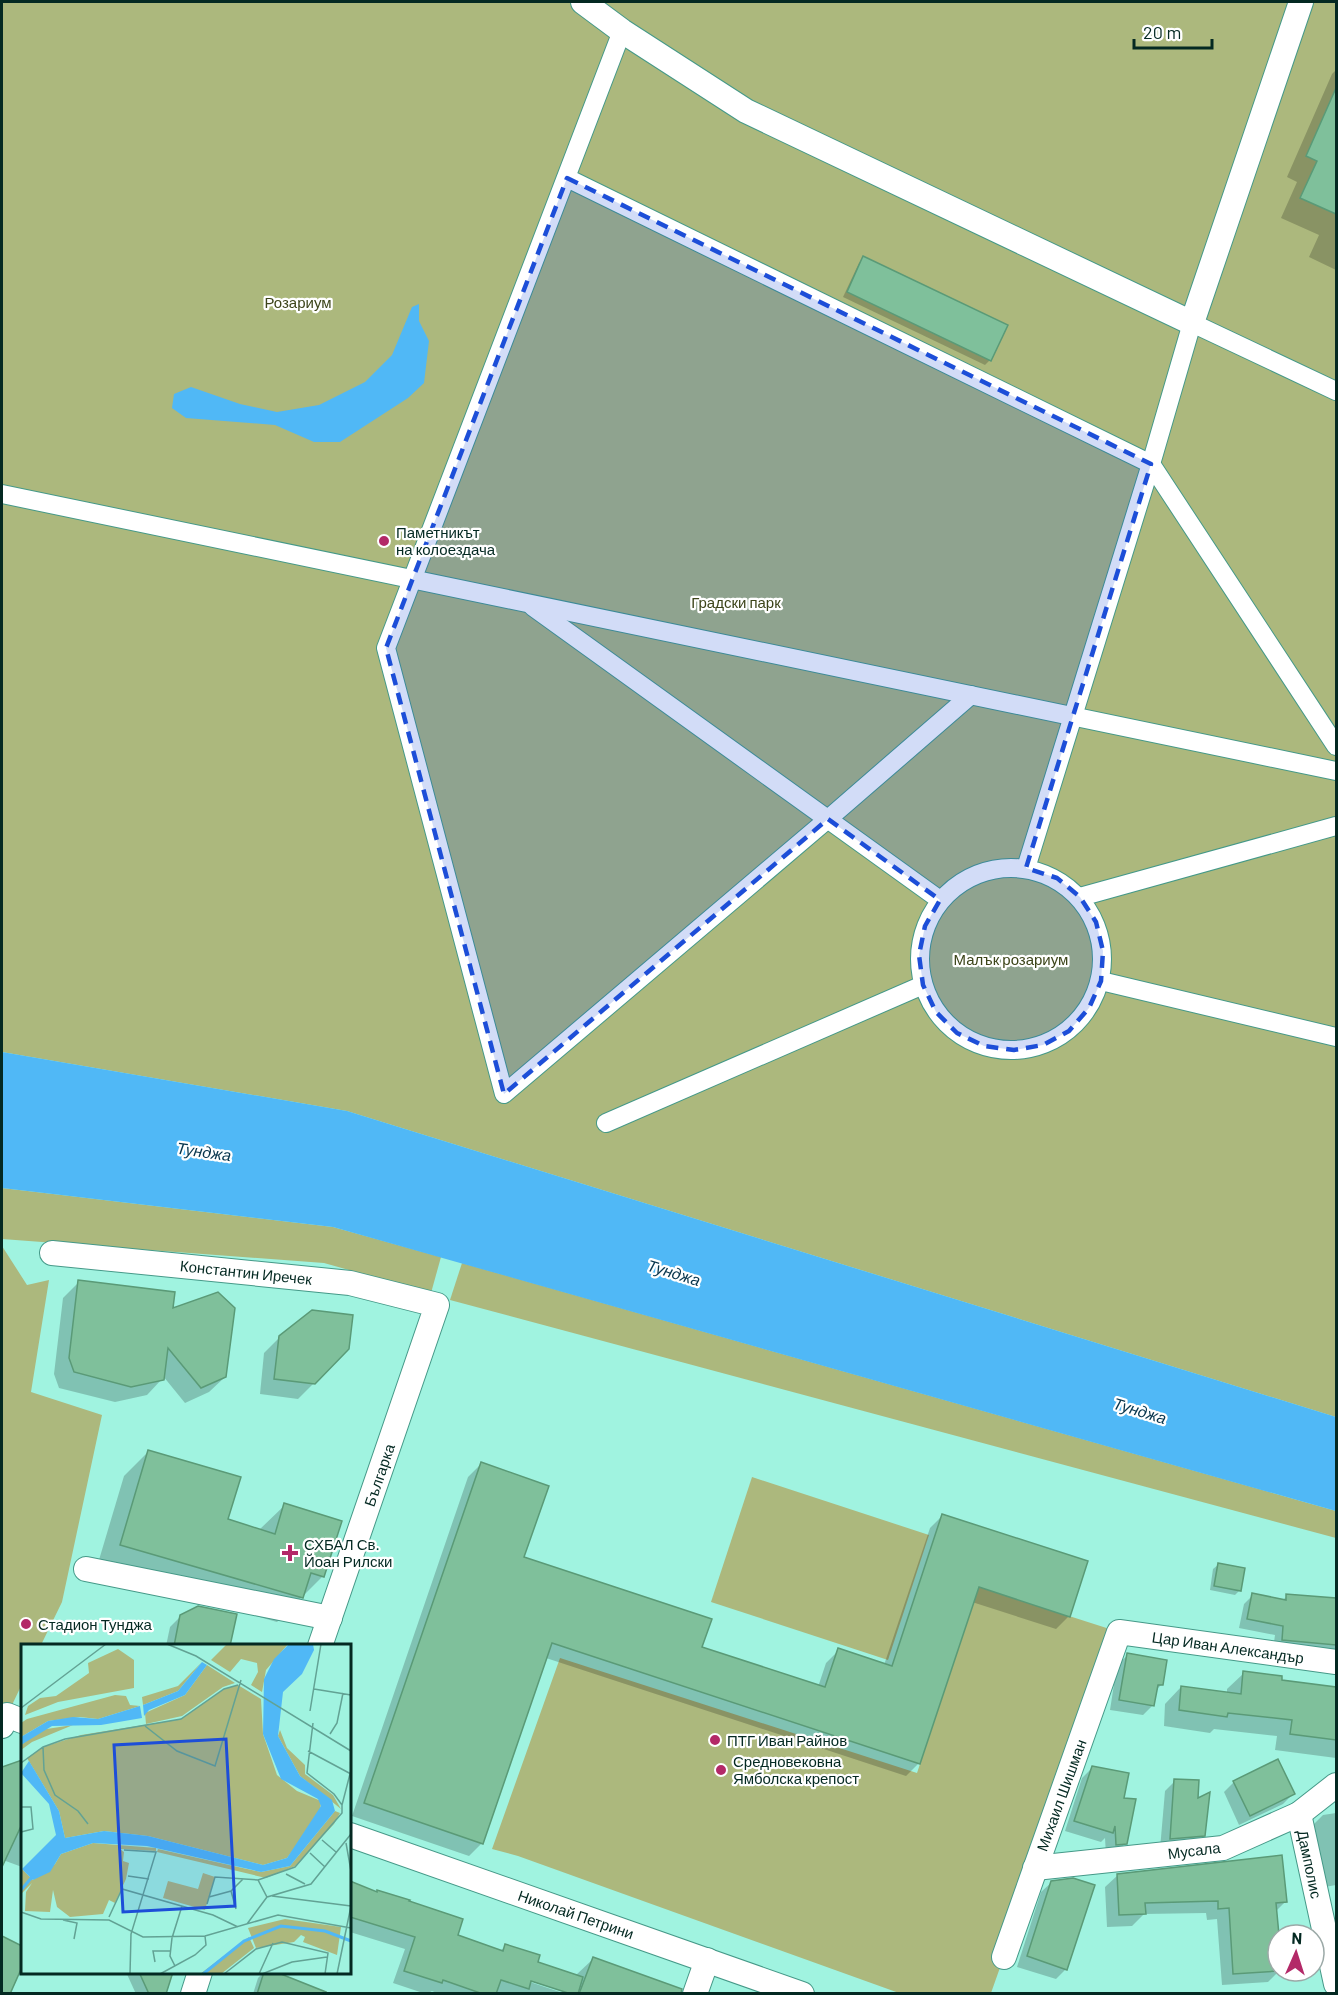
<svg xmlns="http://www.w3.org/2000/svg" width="1338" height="1995" viewBox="0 0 1338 1995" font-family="Barlow,sans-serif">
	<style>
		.green { fill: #acb87d }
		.water { fill: #50b8f6 }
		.shadow { fill: #0003 }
		.building { fill: #7fc09b; stroke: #5a9a77; stroke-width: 1.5 }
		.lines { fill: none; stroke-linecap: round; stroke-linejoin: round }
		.pedestrian-casing { stroke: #459988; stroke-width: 20 }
		.minor-casing { stroke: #459988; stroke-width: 26 }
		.pedestrian { stroke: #fff; stroke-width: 18 }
		.minor { stroke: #fff; stroke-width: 24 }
		.marked { fill: #1d4ed8; fill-opacity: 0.2; stroke: #1d4ed8; stroke-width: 4.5; stroke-dasharray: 12 8; stroke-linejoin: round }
		.poi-dot { fill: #b32968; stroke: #fff; stroke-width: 2 }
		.labels { text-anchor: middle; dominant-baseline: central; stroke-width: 4.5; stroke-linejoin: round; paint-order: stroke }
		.park-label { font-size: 15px; fill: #3c4419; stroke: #fff }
		.poi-label { font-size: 15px; fill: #042922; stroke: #fff; text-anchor: start }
		.street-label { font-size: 15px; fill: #042922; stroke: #fff }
		.water-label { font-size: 16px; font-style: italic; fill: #07354d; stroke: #fff }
		.inset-river { fill: none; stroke: #50b8f6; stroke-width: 3 }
		.inset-road { fill: none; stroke: #62a294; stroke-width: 1.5 }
		.view { fill: #1d4ed8; fill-opacity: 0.15; stroke: #1d4ed8; stroke-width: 3 }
		.inset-edge { fill: none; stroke: #042922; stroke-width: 3 }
	</style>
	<rect width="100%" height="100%" fill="#a0f3e0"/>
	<!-- green -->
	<g class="green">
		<polygon points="2,2 1336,2 1336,1417 347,1111 2,1052"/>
		<polygon points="2,1188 333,1227 441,1257 431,1293 324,1263 2,1239"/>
		<polygon points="2,1246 27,1285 49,1280 31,1392 102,1415 62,1602 41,1645 22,1646 22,1684 2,1726"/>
		<polygon points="462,1263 1336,1511 1336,1538 450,1300"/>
		<polygon points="752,1477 929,1535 888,1660 711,1602"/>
		<polygon points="979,1587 1119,1632 991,1993 899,1993 518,1856 492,1849 560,1658 917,1773"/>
	</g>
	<!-- water -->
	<g class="water">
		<polygon points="419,304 419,321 429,341 424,383 408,398 340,442 314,442 275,425 186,418 172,408 174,394 191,387 240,404 277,412 319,405 365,382 392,355 412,307"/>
		<polygon points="2,1052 347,1111 1336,1417 1336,1511 333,1227 2,1188"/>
	</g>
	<!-- shadow -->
	<g class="shadow">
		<polygon points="1336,70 1336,270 1309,257 1319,235 1281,218 1297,182 1287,177 1332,74"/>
		<polygon points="864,258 990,360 985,365 843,297 859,263"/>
		<polygon points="79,1282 171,1310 225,1377 209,1392 185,1403 163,1376 162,1379 147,1395 115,1402 59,1388 54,1374 63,1298"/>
		<polygon points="280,1337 348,1349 298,1399 260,1394 264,1353"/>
		<polygon points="149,1451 227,1519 259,1530 285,1505 323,1576 277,1622 96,1570 124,1476"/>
		<polygon points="481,1464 522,1558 700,1648 818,1687 826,1663 839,1650 884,1665 930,1528 943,1515 1069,1616 1056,1629 972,1602 919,1763 906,1776 546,1658 482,1843 469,1856 352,1816 468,1477"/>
		<polygon points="1218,1565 1240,1590 1235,1595 1210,1590 1213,1569"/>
		<polygon points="1253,1595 1282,1601 1287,1596 1336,1599 1336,1654 1273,1649 1275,1635 1239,1628 1244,1604"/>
		<polygon points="181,1616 228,1646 166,1646 170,1627"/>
		<polygon points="1128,1655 1161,1685 1156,1690 1153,1705 1143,1715 1110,1710 1117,1665"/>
		<polygon points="1244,1673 1280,1681 1336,1689 1336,1758 1275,1750 1277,1736 1214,1729 1210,1733 1164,1726 1165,1704 1181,1687 1227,1693 1227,1689"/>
		<polygon points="22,1762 22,1867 3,1860 2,1863 2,1768"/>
		<polygon points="1092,1768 1126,1843 1115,1853 1106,1855 1105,1838 1101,1842 1065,1831 1082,1778"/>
		<polygon points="1175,1781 1196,1800 1203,1835 1193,1845 1160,1849 1165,1791"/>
		<polygon points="1234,1782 1293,1794 1283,1804 1239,1825 1224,1792"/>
		<polygon points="1336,1813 1336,1885 1319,1888 1310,1828 1323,1815"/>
		<polygon points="1118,1875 1286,1901 1276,1911 1279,1971 1268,1982 1222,1985 1217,1919 1207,1920 1206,1913 1144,1914 1132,1926 1107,1927 1105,1887"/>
		<polygon points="1052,1882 1066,1969 1056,1979 1017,1967 1041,1892"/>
		<polygon points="350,1883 376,1893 456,1936 500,1951 506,1946 536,1963 575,1976 593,1959 672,1994 567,1994 567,1991 525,1977 524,1980 566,1994 439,1994 432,1991 426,1994 393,1983 405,1949 350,1932"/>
		<polygon points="2,1938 22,1947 22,1963 11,1989 6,1994 2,1994"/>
		<polygon points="126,1972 171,1972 165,1994 136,1994"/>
		<polygon points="264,1972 271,1972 284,1994 253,1994 258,1978"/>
	</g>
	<!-- building -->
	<g class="building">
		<polygon points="1336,88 1336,214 1300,198 1317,161 1306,156"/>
		<polygon points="863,256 1008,325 991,361 847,292"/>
		<polygon points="78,1280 175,1292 173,1308 218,1292 235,1308 226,1377 201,1388 168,1348 164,1380 131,1387 74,1372 69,1358"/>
		<polygon points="312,1310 353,1315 349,1349 315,1384 274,1379 279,1336"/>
		<polygon points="148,1450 241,1477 228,1519 275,1534 284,1503 342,1521 324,1577 311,1573 303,1598 120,1545"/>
		<polygon points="481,1462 549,1486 524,1557 712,1619 702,1647 825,1687 838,1648 892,1666 942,1514 1088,1561 1070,1617 979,1587 920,1764 552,1643 483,1844 364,1803"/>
		<polygon points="1218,1563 1245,1568 1241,1591 1214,1586"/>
		<polygon points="1252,1593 1286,1600 1286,1594 1336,1598 1336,1645 1282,1640 1283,1626 1247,1619"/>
		<polygon points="198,1606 237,1614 230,1646 174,1646 180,1615"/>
		<polygon points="1127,1653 1167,1660 1163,1685 1158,1685 1154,1706 1119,1700"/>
		<polygon points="1243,1671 1282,1676 1282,1680 1336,1687 1336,1740 1290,1734 1292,1720 1228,1713 1227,1717 1179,1710 1181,1686 1241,1694"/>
		<polygon points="1278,1759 1295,1794 1250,1816 1233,1781"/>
		<polygon points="22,1760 22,1824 2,1867 2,1767"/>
		<polygon points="1092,1766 1129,1773 1124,1798 1136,1799 1127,1844 1116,1845 1115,1826 1113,1833 1074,1821"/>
		<polygon points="1174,1779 1199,1780 1198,1798 1210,1792 1205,1836 1170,1839"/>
		<polygon points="1282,1855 1287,1902 1276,1903 1279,1935 1278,1971 1233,1974 1229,1908 1218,1909 1218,1901 1145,1903 1146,1914 1119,1915 1117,1874"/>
		<polygon points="1073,1878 1095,1885 1067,1970 1027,1956 1051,1881"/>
		<polygon points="350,1881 377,1892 377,1890 410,1900 409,1901 463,1919 458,1935 503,1951 505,1944 540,1955 538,1962 583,1977 578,1994 571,1994 531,1981 529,1989 501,1980 496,1994 483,1994 443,1980 442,1983 404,1971 415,1937 350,1917"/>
		<polygon points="2,1936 22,1946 22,1967 10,1994 2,1994"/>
		<polygon points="593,1957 682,1989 681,1994 579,1994"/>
		<polygon points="139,1972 173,1972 166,1994 149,1994"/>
		<polygon points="264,1972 276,1972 326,1992 325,1994 257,1994"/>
	</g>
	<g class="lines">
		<defs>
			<g id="pedestrian">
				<polyline points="622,31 386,648 504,1094 828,819 971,695"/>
				<polyline points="567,178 1151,464 1336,746"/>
				<polyline points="2,494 1336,771"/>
				<polyline points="533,607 940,900"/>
				<circle cx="1011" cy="959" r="91"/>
				<polyline points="1026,868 1151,464 1192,323 1336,391"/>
				<polyline points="1080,897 1336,826"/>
				<polyline points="1101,981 1336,1037"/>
				<polyline points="606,1123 923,985"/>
			</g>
			<g id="minor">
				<polyline points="583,2 622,31 746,111 1192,323 1301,2"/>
				<polyline points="52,1253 350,1283 437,1305 320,1646"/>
				<polyline points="86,1569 330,1618"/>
				<polyline points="2,1726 7,1715 22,1721"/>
				<polyline points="1299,1814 1336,1984"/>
				<polyline points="350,1835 802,1994"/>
				<polyline points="1035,1868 1223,1848 1299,1814 1336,1785"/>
				<polyline points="1004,1957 1119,1632 1336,1662"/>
				<polyline points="193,1994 200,1972"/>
				<polyline points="695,1994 707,1960"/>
			</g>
		</defs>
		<!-- pedestrian casing -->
		<use href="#pedestrian" class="pedestrian-casing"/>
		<!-- minor casing -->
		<use href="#minor" class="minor-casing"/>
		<!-- pedestrian -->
		<use href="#pedestrian" class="pedestrian"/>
		<!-- minor -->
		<use href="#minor" class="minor"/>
	</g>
	<!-- marked area -->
	<path class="marked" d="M567,178L1151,464L1026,868L1057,878L1080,897L1096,922L1103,951L1101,981L1089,1008L1069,1031L1043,1045L1014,1050L984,1046L957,1033L936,1012L923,985L919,955L925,926L940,900L828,819L504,1094L386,648Z"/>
	<!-- markers -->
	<g class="poi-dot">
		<circle cx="384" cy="541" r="6"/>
		<path d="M287 1544h6v6h6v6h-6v6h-6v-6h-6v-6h6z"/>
		<circle cx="26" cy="1624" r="6"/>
		<circle cx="715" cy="1740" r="6"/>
		<circle cx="721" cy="1770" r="6"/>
	</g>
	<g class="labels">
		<!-- park labels -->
		<g class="park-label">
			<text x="298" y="302">Розариум</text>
			<text x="736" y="602">Градски парк</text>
			<text x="1011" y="959">Малък розариум</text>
		</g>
		<!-- poi labels -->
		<g class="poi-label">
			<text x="396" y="532">Паметникът<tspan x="396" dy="17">на колоездача</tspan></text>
			<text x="304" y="1544">СХБАЛ Св.<tspan x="304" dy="17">Йоан Рилски</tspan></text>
			<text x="38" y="1624">Стадион Тунджа</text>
			<text x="727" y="1740">ПТГ Иван Райнов</text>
			<text x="733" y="1761">Средновековна<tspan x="733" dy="17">Ямболска крепост</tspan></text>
		</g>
		<!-- street labels -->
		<g class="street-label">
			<text transform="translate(246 1272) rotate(6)">Константин Иречек</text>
			<text transform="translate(379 1475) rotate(-71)">Българка</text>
			<text transform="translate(1228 1647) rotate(8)">Цар Иван Александър</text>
			<text transform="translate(1061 1795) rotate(-70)">Михаил Шишман</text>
			<text transform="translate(1194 1850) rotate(-7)">Мусала</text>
			<text transform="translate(1310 1864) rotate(78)">Дамполис</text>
			<text transform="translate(576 1914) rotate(19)">Николай Петрини</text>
		</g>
		<!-- water labels -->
		<g class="water-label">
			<text transform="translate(204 1151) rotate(8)">Тунджа</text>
			<text transform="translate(674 1272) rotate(17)">Тунджа</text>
			<text transform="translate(1140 1410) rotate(17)">Тунджа</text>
		</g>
	</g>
	<!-- overview -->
	<g transform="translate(21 1644)">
		<rect width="330" height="330" fill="#a0f3e0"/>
		<path d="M206,0H267L245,26L241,48L230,41L237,28L236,19L220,15L209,28L190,16ZM97,5L113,16V44L37,58L4,71L7,62L19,54L35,52L68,29L67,19ZM181,18L157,47L122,61L121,53L157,42ZM186,21L214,39L202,43L161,72L125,80L124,69L164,51ZM217,41L240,55L242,90L256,131L276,147L300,157L299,170L266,214L242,221L127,192L83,187L44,194L38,167L6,114L22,103L60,91L160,75L203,45ZM94,51L105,52L109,61L119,62L77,75L59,73L27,77L0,93V79L6,75ZM52,81L11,98L0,106V101L19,86ZM259,86L266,104L284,121V130L312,151L320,165L279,132L257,92ZM314,167L319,169L313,180L274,222L245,234L136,208L137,205L240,228L269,222ZM72,199L135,204V207L99,205L103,208L102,217L108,219L105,235L94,259L88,256L82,270L49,273L36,263L32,246L29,268L4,267L5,248L11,239L0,250L1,225L12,236L34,220L40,210ZM182,229L194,233L184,266L142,254L147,237L177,245ZM264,275L320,283L316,311L282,298L284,293L280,291L273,298L235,304L227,284ZM228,293L233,304L200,330H179Z" fill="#acb87d"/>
		<path d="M268,0H292L293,6L281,30L262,48L257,92L279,132L311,156L314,167L269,222L240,228L126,202L72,199L40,210L29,228L12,236L1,225L35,191L28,160L0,129L8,117L38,167L44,194L83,187L127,192L242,221L266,214L300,162L297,155L260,135L242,90L243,35L253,15ZM181,18L186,21L164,51L128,66L123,72L122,61L157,47ZM119,62L121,74L80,81L31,82L0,101V93L27,77L52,73L77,75Z" fill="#50b8f6"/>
		<path class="inset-river" d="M0,246L12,232M182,330L223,297L260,282L304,287L330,297"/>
		<path class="inset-road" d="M146,0L175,12L330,107M293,45L330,51M0,64L85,0M289,67L300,0M124,82L156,107L194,122L220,36M309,90L316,79L322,49M22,103L23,126L34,151L57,167L67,180M287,107L330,130M0,119L22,103L44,95L160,75L203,45L217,41M321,161L329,130M0,163H10L12,185L0,188M301,196L315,208M325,199L330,227M103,206L135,208L110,290L109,330M289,209L304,223M265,230L284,240M107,232L128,235M237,236L274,223L321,169V161L313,150L286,129L292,79M210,247L215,265M251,252L330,262M188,253L210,247L222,235M186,260L194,233L237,236L246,253L290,240L330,190M0,268L20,275L88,276L122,293L184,292L257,271L330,284M88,273L101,245L192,271L217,283M42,276L56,279L53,295M226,280L246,253M134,318L132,307H150M154,322L149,312L151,294L161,262M139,330L174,311L185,301L184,292M203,330L235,305L261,298L307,309L304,330M238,330L252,299M241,330L271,318L306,313M316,330L330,262"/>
		<path class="view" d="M205,95L214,262L102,268L93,101Z"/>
		<rect width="330" height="330" class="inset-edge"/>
	</g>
	<!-- border -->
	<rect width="1338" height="1995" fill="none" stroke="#042922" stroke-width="6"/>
	<!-- north arrow -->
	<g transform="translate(1296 1953) rotate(3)"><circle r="28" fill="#ffffff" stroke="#9ba9a7" stroke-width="1.5"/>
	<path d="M0-4.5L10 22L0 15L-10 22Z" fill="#b32968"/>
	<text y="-9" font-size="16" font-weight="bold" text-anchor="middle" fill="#042922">N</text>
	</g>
	<!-- scale -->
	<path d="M1134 39v9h78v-9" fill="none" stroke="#042922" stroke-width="3"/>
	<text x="1143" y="39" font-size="18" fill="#042922" stroke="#ffffff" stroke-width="4.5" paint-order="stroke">20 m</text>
</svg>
